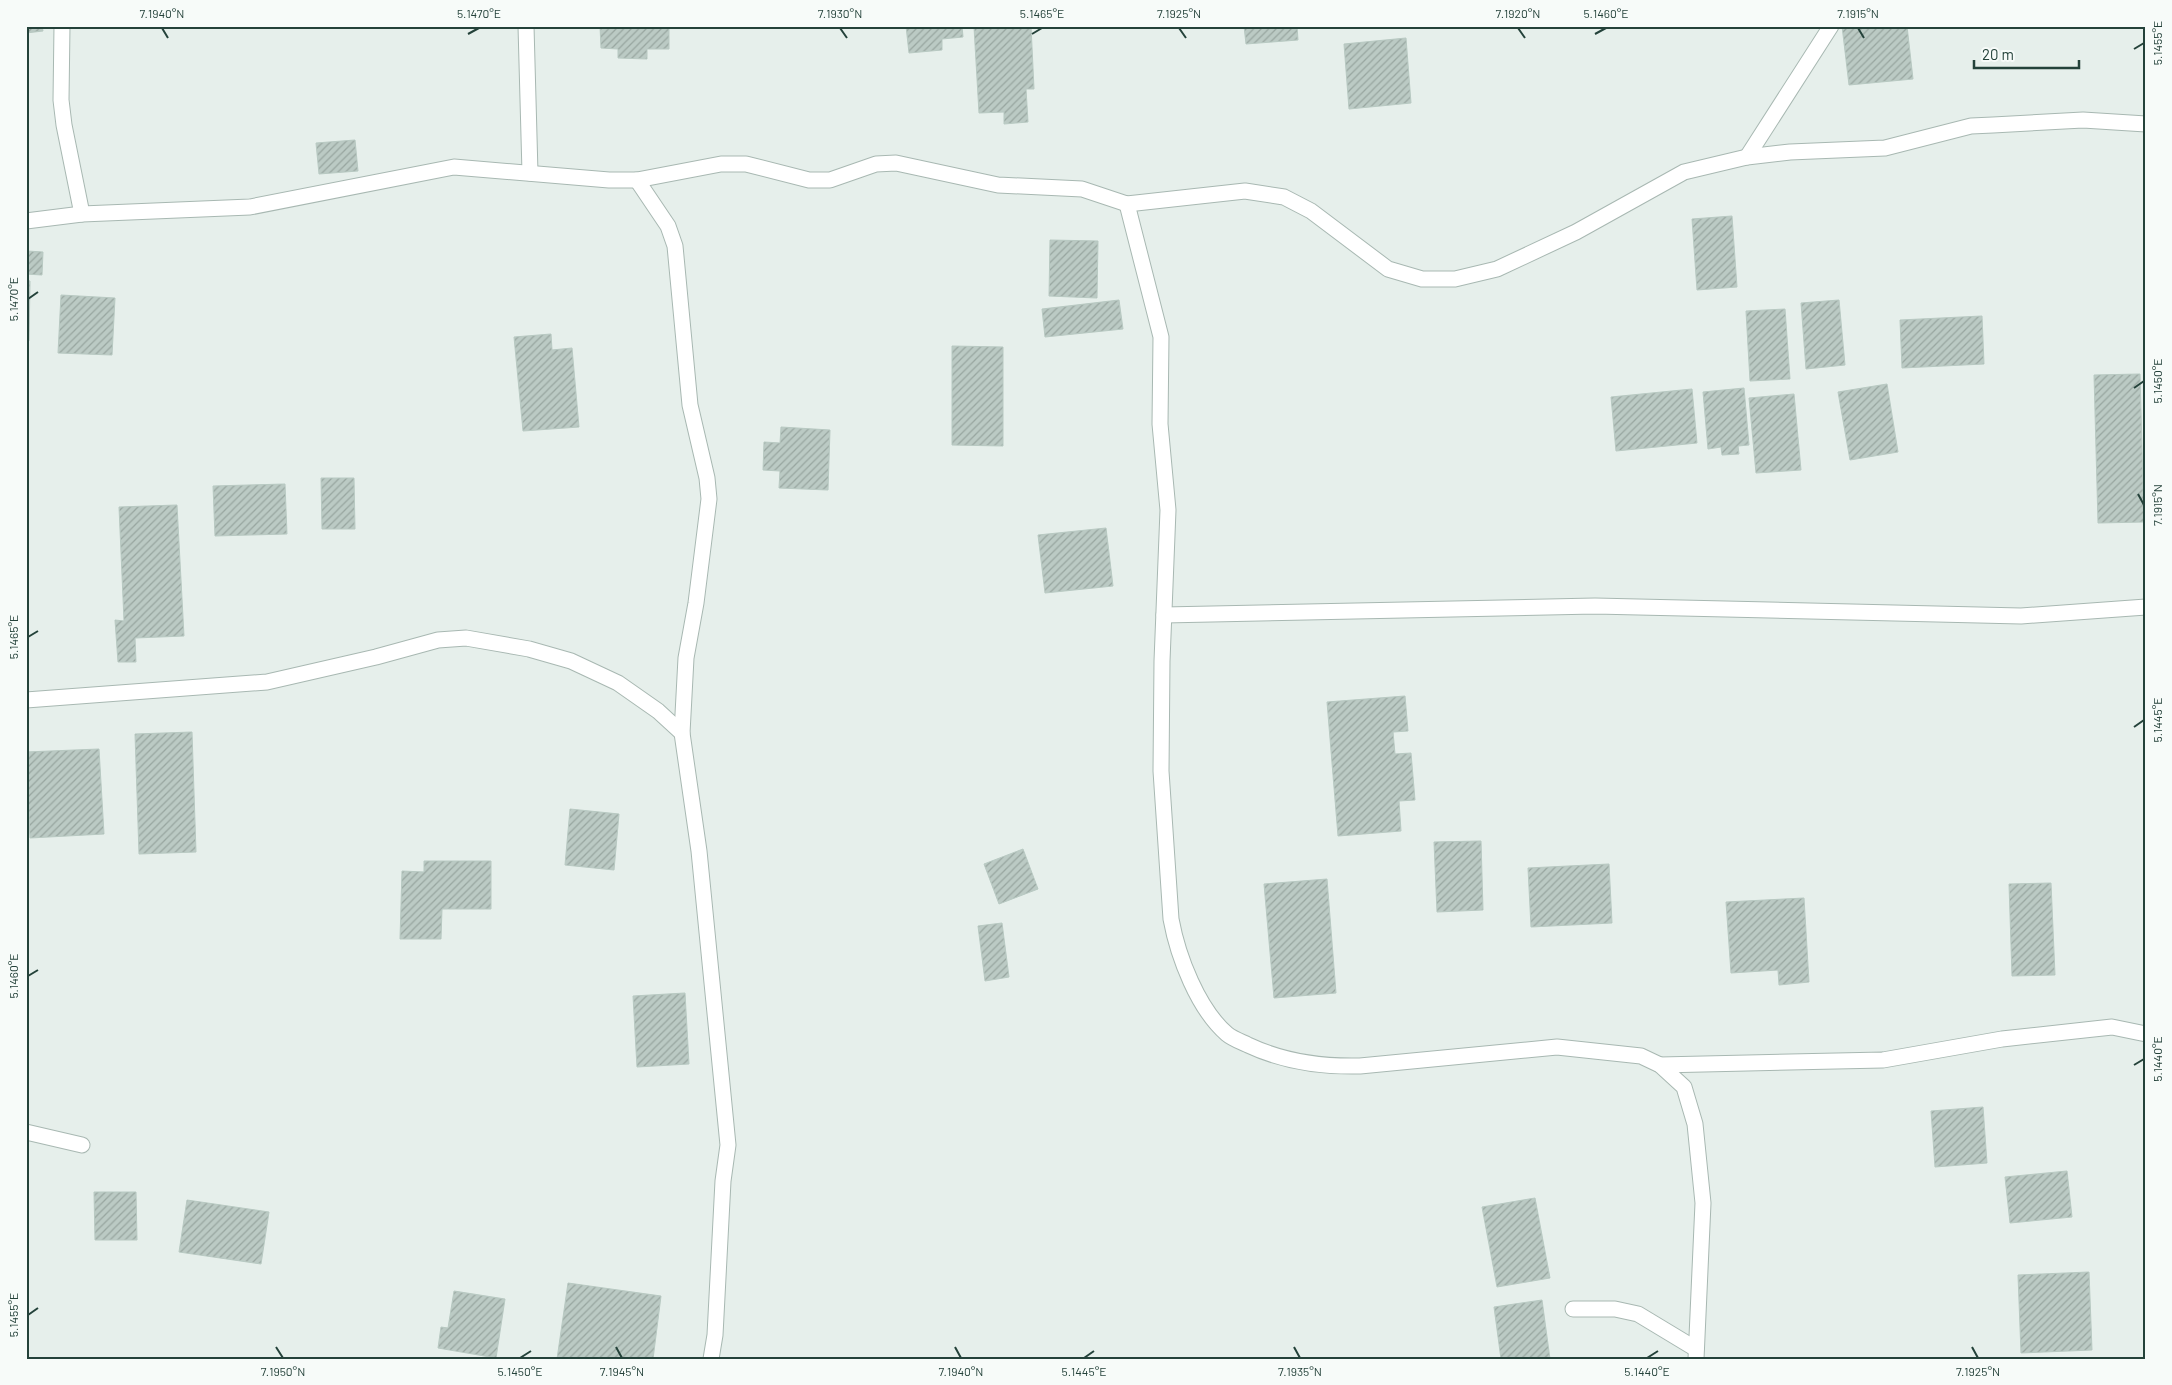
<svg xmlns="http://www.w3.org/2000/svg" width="2172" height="1385" viewBox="0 0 2172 1385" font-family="Barlow,sans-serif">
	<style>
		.building { fill: url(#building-hatch); stroke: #b8c9c2 }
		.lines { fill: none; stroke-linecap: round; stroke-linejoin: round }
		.minor-casing { stroke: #a8b8b2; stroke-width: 17 }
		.minor { stroke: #fff; stroke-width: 15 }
		.ticks { fill: none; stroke: #24423a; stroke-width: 2 }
		.neatline { fill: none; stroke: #24423a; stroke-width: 2 }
		.ticks-label { font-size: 12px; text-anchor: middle; fill: #24423a }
	</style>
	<defs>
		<pattern id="building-hatch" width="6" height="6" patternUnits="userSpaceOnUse" patternTransform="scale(1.25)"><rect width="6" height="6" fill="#bbcac4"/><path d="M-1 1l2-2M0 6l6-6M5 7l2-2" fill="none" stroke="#98a6a0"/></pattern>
	</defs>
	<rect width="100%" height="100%" fill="#e6efeb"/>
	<!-- building -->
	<g class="building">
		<polygon points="26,26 42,26 43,31 26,33"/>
		<polygon points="600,26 669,26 669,49 647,49 647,59 618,58 618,49 601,48"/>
		<polygon points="906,26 962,26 963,37 942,39 942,50 909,53"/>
		<polygon points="1031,26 1034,89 1026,89 1028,122 1004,124 1004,112 979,113 974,27"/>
		<polygon points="1244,26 1297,26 1298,40 1246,44"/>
		<polygon points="1842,26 1907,26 1913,79 1849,85"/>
		<polygon points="1406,38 1411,103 1349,109 1344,44"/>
		<polygon points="355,140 358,171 319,174 316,143"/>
		<polygon points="1732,216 1737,287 1697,290 1692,219"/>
		<polygon points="1050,240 1098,241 1097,298 1049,296"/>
		<polygon points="26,245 27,251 43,252 42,275 26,274"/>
		<polygon points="26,280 30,281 29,341 26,341"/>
		<polygon points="61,295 115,298 112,355 58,353"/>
		<polygon points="1119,300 1123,329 1045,337 1042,309"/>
		<polygon points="1839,300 1845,365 1806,369 1801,303"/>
		<polygon points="1785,309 1790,379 1750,381 1746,311"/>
		<polygon points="1982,316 1984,364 1902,368 1900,320"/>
		<polygon points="551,334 552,350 572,348 579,427 523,431 514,337"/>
		<polygon points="952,346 1003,347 1003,446 952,445"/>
		<polygon points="2140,374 2144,522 2098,523 2094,375"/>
		<polygon points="1887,384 1898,452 1850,460 1838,392"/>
		<polygon points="1744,388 1749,445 1738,446 1739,454 1722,455 1721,447 1708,449 1703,392"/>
		<polygon points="1692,389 1697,443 1616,451 1611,397"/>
		<polygon points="1794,394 1801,470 1756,473 1749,398"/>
		<polygon points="781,427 830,430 828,490 779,488 780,471 763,470 764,442 780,443"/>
		<polygon points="321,478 354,478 355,529 322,529"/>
		<polygon points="285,484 287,534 215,536 213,486"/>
		<polygon points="177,505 184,636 135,638 136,662 118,662 115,620 124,621 119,507"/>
		<polygon points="1106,528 1113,586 1045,593 1038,535"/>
		<polygon points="1405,696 1408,731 1393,732 1395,754 1411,753 1415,800 1399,801 1401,831 1338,836 1327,702"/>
		<polygon points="192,732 196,852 139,854 135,734"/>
		<polygon points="99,749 104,834 30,838 26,752"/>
		<polygon points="570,809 619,814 614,870 565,865"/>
		<polygon points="1481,841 1483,910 1437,912 1434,842"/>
		<polygon points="1023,849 1038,889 999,904 984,864"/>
		<polygon points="424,861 491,861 491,909 442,909 441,939 400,939 402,871 424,872"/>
		<polygon points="1609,864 1612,923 1531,927 1528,868"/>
		<polygon points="1327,879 1336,993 1274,998 1264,884"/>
		<polygon points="2051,883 2055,975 2012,976 2009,884"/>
		<polygon points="1804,898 1809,982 1779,985 1778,970 1731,973 1726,902"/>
		<polygon points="1002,923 1009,977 985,981 978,926"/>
		<polygon points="685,993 689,1064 637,1067 633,996"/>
		<polygon points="1983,1107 1987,1163 1935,1167 1931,1111"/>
		<polygon points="2067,1171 2072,1217 2010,1223 2005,1177"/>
		<polygon points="94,1192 136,1192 137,1240 95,1240"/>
		<polygon points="1535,1198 1550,1278 1497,1287 1482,1207"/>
		<polygon points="187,1200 269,1212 261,1264 179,1252"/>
		<polygon points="2089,1272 2092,1350 2021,1353 2018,1275"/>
		<polygon points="568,1283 661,1296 653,1359 557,1359"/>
		<polygon points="454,1291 505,1299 496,1358 438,1348 441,1327 448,1328"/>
		<polygon points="1542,1300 1550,1359 1501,1359 1494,1307"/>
	</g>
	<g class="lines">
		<defs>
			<g id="minor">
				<polyline points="62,26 61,100 64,125 82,214"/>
				<polyline points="526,26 530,173"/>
				<polyline points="1747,157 1831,26"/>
				<polyline points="637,180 668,226 675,246 690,405 707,478 709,499 696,603 686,658 682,733 699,851 728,1145 723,1181 715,1335 711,1359"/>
				<path d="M1127,204L1161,337L1160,424L1168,510L1162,661L1161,771L1171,919C1178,957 1198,1009 1227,1034C1233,1039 1242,1042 1248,1045C1284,1062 1320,1067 1360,1066L1557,1047L1641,1056L1660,1065L1684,1087L1695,1124L1703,1203L1696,1359"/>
				<polyline points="26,221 82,214 250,207 454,167 609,180 637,180 721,164 746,164 809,180 830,180 876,164 896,163 998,185 1082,189 1127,204 1245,191 1284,197 1311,211 1388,269 1422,279 1455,279 1497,269 1576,232 1684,172 1747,157 1790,152 1885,148 1971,126 1993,125 2083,120 2146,124"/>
				<polyline points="1164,615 1595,606 2021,616 2146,607"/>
				<polyline points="26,700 267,682 376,657 438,640 466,638 529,649 571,661 618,683 658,711 682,733"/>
				<polyline points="1660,1065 1883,1060 2002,1039 2112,1027 2146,1034"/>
				<polyline points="26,1132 82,1145"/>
				<polyline points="1573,1309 1615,1309 1638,1314 1696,1349"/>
			</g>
		</defs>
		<!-- minor casing -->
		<use href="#minor" class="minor-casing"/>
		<!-- minor -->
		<use href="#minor" class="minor"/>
	</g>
	<!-- ticks -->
	<path class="ticks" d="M162,28L168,38M840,28L847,38M1179,28L1186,38M1518,28L1525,38M1858,28L1864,38M468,34L479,28M1032,34L1042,28M1595,34L1606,28M2134,49L2144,43M28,299L38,292M2134,388L2144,381M2138,494L2144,505M28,637L38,631M2134,727L2144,720M28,976L38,970M2134,1065L2144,1059M28,1315L38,1308M276,1347L283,1358M616,1347L622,1358M955,1347L961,1358M1294,1347L1300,1358M1972,1347L1978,1358M520,1358L531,1351M1084,1358L1094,1351M1647,1358L1658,1351"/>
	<!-- border -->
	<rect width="2172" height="1385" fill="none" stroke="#f7fbf9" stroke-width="55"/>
	<!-- scale -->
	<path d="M1974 60v8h105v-8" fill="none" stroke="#24423a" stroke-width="2.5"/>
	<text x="1982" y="60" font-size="15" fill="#24423a" stroke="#f7fbf9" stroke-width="4" paint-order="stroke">20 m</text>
	<rect x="28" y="28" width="2116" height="1330" class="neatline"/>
	<g class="ticks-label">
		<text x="162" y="18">7.1940°N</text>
		<text x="479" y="18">5.1470°E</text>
		<text x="840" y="18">7.1930°N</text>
		<text x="1042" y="18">5.1465°E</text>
		<text x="1179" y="18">7.1925°N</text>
		<text x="1518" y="18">7.1920°N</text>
		<text x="1606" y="18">5.1460°E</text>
		<text x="1858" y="18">7.1915°N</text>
		<text transform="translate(2158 43) rotate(-90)" y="4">5.1455°E</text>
		<text transform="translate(14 299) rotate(-90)" y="4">5.1470°E</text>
		<text transform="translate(2158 381) rotate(-90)" y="4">5.1450°E</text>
		<text transform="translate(2158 505) rotate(-90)" y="4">7.1915°N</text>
		<text transform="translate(14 637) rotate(-90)" y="4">5.1465°E</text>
		<text transform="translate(2158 720) rotate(-90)" y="4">5.1445°E</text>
		<text transform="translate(14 976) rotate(-90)" y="4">5.1460°E</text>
		<text transform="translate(2158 1059) rotate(-90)" y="4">5.1440°E</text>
		<text transform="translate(14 1315) rotate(-90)" y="4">5.1455°E</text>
		<text x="283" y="1376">7.1950°N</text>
		<text x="520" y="1376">5.1450°E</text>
		<text x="622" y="1376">7.1945°N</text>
		<text x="961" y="1376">7.1940°N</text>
		<text x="1084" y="1376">5.1445°E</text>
		<text x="1300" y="1376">7.1935°N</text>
		<text x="1647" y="1376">5.1440°E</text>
		<text x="1978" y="1376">7.1925°N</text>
	</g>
</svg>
